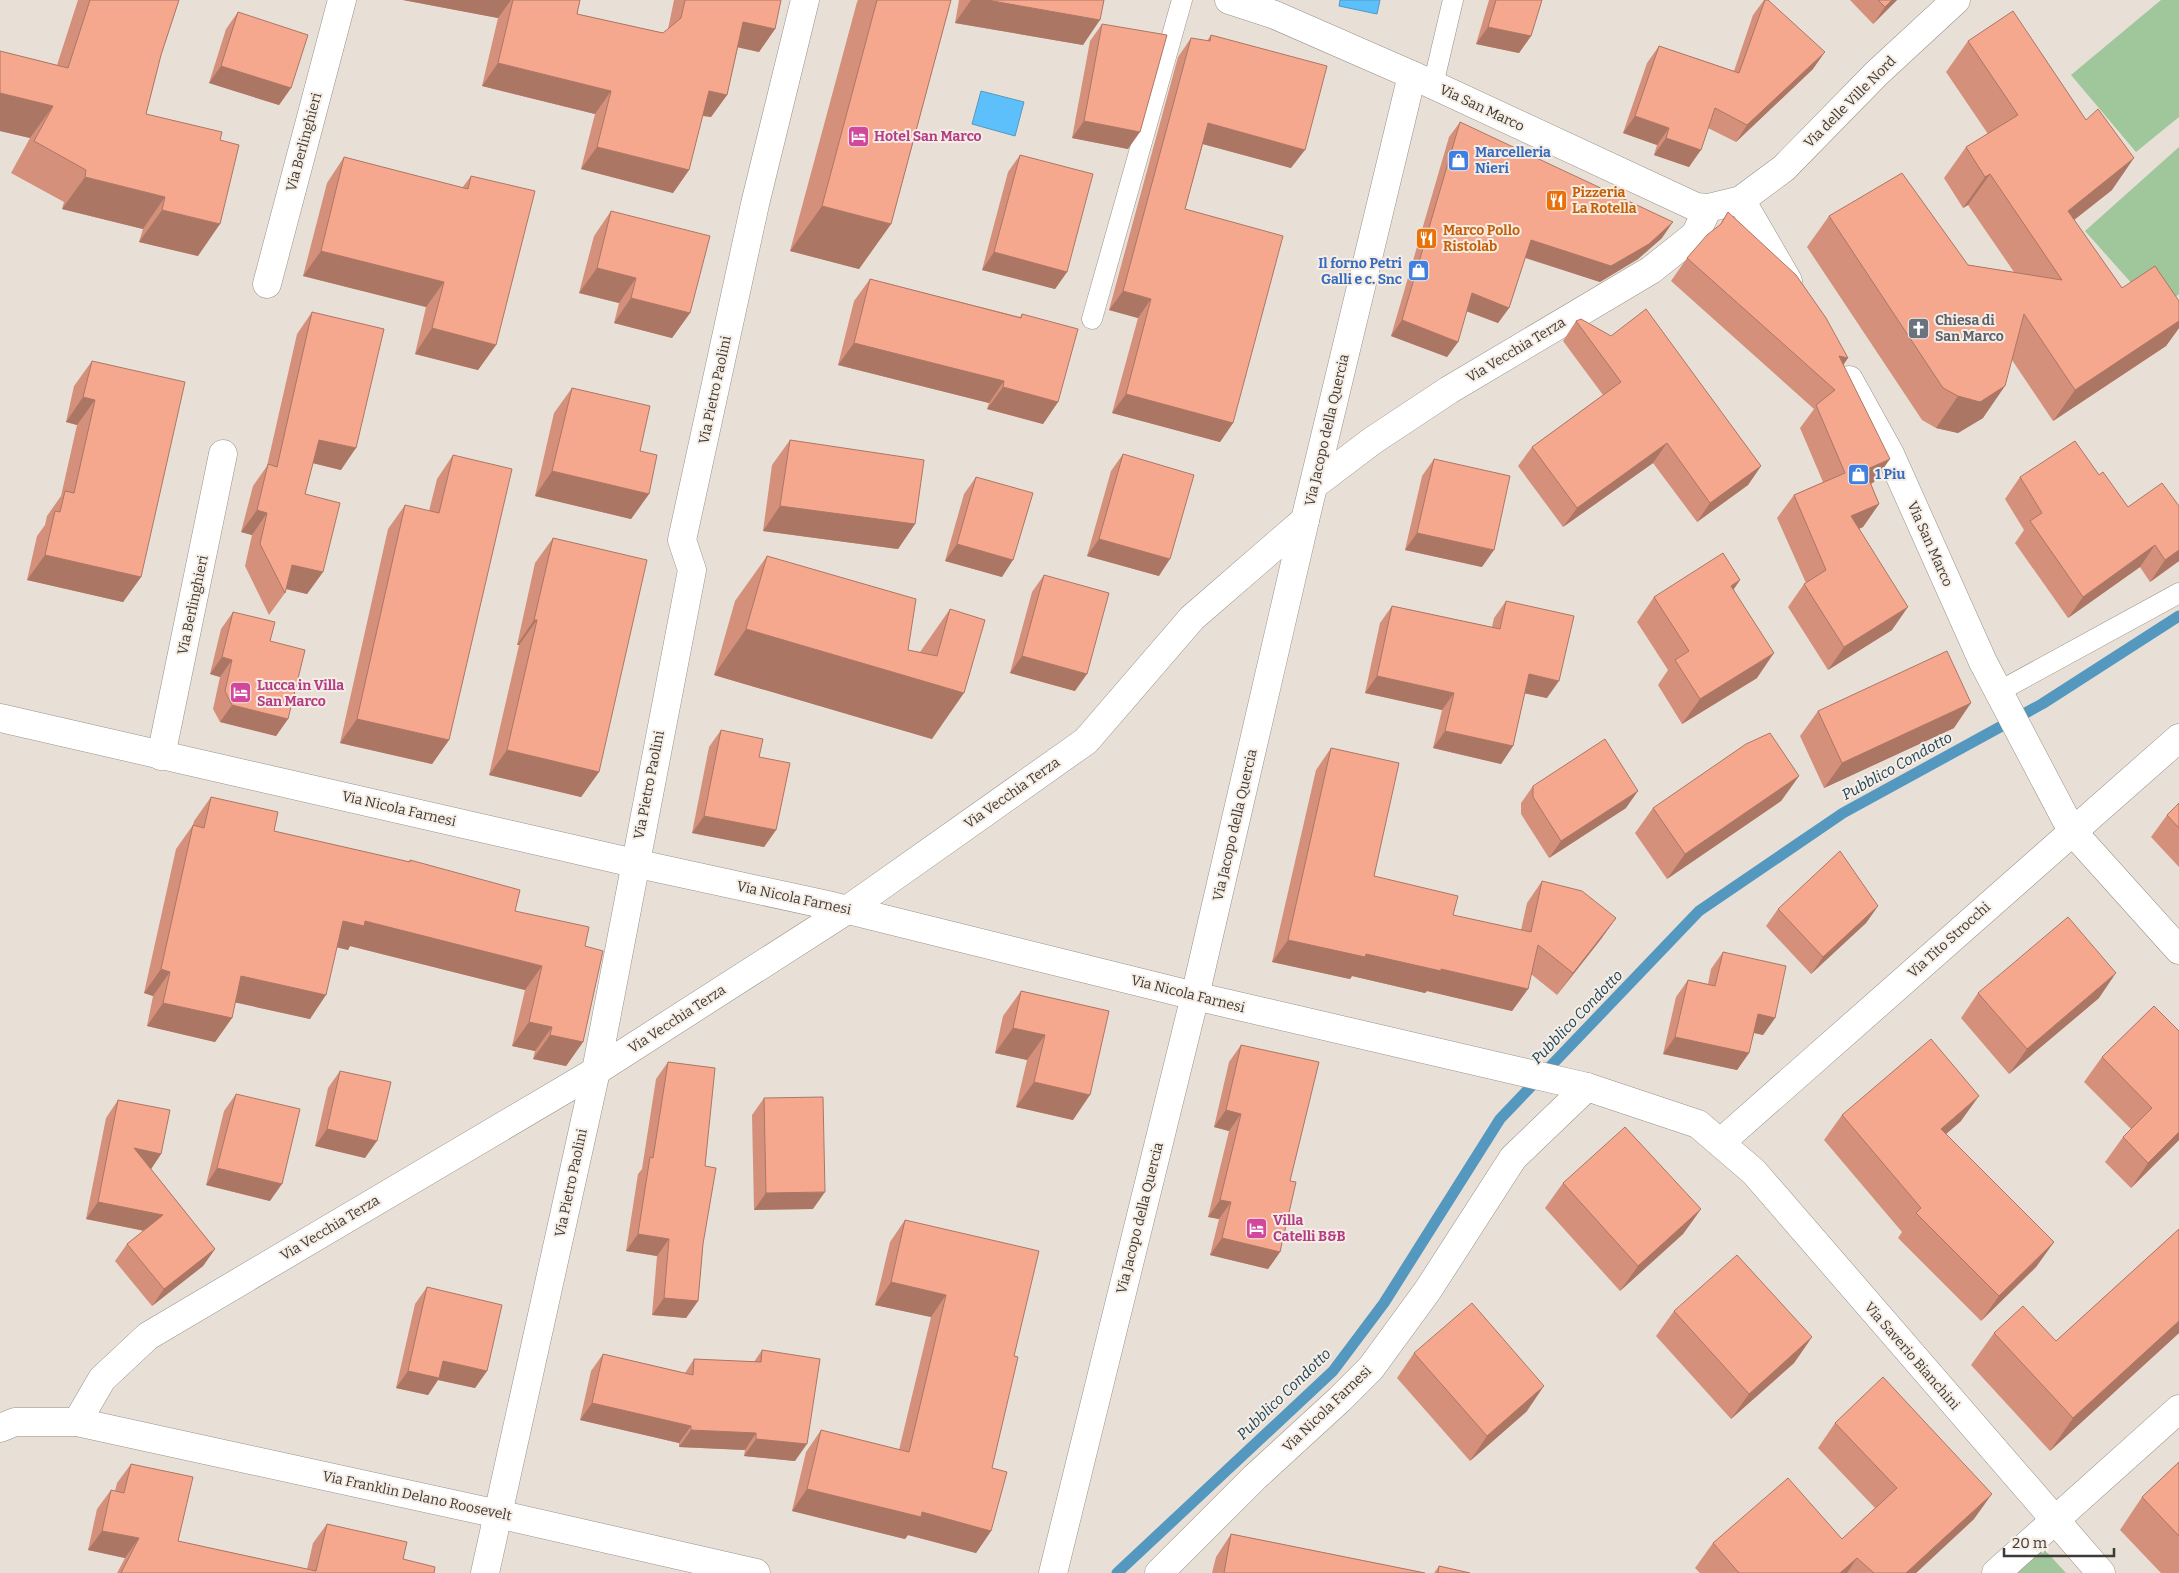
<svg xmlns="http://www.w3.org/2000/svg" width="2179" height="1573" viewBox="0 0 2179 1573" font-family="Bitter,serif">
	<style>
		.green { fill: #9fc79b }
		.water { fill: #5dc0fa; stroke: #5498c0 }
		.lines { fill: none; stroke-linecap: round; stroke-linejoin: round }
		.stream { stroke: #5498c0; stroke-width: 11 }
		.service-casing { stroke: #999189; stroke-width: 21 }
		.minor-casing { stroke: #999189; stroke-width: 29 }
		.tertiary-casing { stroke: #999189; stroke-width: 29 }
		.service { stroke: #fff; stroke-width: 20 }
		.minor { stroke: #fff; stroke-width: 28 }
		.tertiary { stroke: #fff; stroke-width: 28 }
		.wall { fill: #d4907b }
		.shaded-wall { fill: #ac7664 }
		.building { fill: #f6a88f; stroke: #ac7664 }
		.labels { text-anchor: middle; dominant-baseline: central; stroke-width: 4; stroke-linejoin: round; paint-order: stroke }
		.street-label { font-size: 14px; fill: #3e3a37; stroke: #f6ede4 }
		.hotel-label { font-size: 14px; font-weight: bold; fill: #b23c85; stroke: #f6ede4; text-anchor: start }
		.shop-label { font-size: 14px; font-weight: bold; fill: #366cbe; stroke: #f6ede4; text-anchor: start }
		.food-label { font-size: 14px; font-weight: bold; fill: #c56008; stroke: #f6ede4; text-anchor: start }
		.worship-label { font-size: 14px; font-weight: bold; fill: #5b616d; stroke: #f6ede4; text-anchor: start }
		.water-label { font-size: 15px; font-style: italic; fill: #19435a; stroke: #f6ede4 }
	</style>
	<rect width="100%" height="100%" fill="#e8e0d7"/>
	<!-- green -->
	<g class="green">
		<polygon points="2161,0 2179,0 2179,117 2136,152 2071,75"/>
		<polygon points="2179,147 2179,294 2158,313 2085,231"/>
		<polygon points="2044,1549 2066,1573 2017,1573"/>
	</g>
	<!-- water -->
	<g class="water">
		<polygon points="1340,0 1380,0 1377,14 1339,6"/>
		<polygon points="981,91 1024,102 1015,136 972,124"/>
	</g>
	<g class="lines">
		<!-- stream -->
		<polyline class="stream" points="1117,1573 1333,1371 1384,1303 1500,1119 1699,911 1843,813 2042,704 2179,616"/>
		<defs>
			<g id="service">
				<polyline points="1433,85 1453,0"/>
				<polyline points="1092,319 1182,0"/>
				<polyline points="1998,692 2179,593"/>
			</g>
			<g id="minor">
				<polyline points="1741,200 1788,281"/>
				<polyline points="267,284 342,0"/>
				<polyline points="1849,380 1890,454 1983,662 2072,831 2179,950"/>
				<polyline points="1314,485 1372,441 1449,390 1651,270 1695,235 1708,208"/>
				<polyline points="0,718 634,863 832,906 1195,996 1587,1087 1698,1124 1754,1172 2101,1573"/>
				<polyline points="161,756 223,454"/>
				<polyline points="1721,1142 2179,738"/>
				<polyline points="77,1422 102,1379 148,1336 596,1071 847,910 1086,741 1192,618 1305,520"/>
				<polyline points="0,1428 15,1422 77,1422 498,1514 756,1573"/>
				<polyline points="485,1573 596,1071 692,570 682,540 755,204 805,0"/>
				<polyline points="1053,1573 1195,996 1305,520 1412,75"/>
				<polyline points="1159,1573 1255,1477 1340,1399 1371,1368 1428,1290 1513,1158 1587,1087"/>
				<polyline points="1996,1573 2179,1409"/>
			</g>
			<polyline id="tertiary" points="1229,0 1275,15 1412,75 1696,207 1708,208 1741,200 1784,168 1877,73 1956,0"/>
		</defs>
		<!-- service casing -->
		<use href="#service" class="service-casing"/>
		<!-- minor casing -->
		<use href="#minor" class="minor-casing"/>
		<!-- tertiary casing -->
		<use href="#tertiary" class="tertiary-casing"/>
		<!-- service -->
		<use href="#service" class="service"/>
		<!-- minor -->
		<use href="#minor" class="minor"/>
		<!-- tertiary -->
		<use href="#tertiary" class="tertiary"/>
	</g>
	<!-- wall -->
	<g class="wall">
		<polygon points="78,0 179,0 161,55 146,114 198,256 139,242 143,229 62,209 64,202 11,173 30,138 0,131 0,51 57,65"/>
		<polygon points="403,0 580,0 577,14 663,33 668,29 674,0 781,0 775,29 759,52 738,47 727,95 711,117 702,116 689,170 673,193 581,169 595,114 482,86 498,18"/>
		<polygon points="858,0 951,0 891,224 859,269 790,251 857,2"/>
		<polygon points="959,0 1104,0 1083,45 955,23"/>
		<polygon points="1489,0 1542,0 1531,36 1519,53 1476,44"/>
		<polygon points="1764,0 1768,0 1813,69 1736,142 1708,128 1689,167 1654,155 1657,145 1623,133 1647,63 1659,46 1734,71 1753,15"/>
		<polygon points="1850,0 1897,0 1873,24"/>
		<polygon points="238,12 291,88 279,105 209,83 226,29"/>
		<polygon points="1102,24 1128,149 1072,138 1090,41"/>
		<polygon points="1211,35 1291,168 1203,144 1185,209 1233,423 1220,442 1112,413 1138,318 1109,310 1178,57 1191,38 1207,41"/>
		<polygon points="1968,41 2112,190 2074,220 2122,288 2179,301 2179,328 2166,346 2053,421 2012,360 1983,418 1958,433 1936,428 1922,420 1807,247 1829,216 1968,265 2014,272 1968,205 1963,208 1944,178 1966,147 1988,134 1946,72"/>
		<polygon points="1460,122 1662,238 1638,259 1600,282 1525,258 1509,308 1498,323 1466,311 1458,342 1447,357 1391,336 1449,137"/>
		<polygon points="1020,155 1067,272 1055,289 982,270 1008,172"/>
		<polygon points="344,157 462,188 471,176 496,345 478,370 415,354 426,307 303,276 327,183"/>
		<polygon points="611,211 690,313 672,338 614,323 619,303 579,293 594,236"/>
		<polygon points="1728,212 1843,365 1874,482 1871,484 1879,504 1863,527 1859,529 1892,630 1828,670 1788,607 1804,584 1806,583 1777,518 1794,495 1823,482 1800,428 1814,409 1671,281 1687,258 1719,226"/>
		<polygon points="870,279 1020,317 1022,314 1058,402 1043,424 987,409 989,403 838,365 854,301"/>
		<polygon points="312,312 341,470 313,463 305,494 323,572 307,594 286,589 285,593 269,615 245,566 252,535 241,532 253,486 267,466 297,334"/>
		<polygon points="1576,321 1761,466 1748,485 1697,522 1653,463 1563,527 1518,466 1532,447 1603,395 1563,341"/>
		<polygon points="92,361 141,577 123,602 27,580 37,536 45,525 47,516 61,496 77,425 66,422 74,386"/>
		<polygon points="572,388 640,451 649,494 631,519 535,496 554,413"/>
		<polygon points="790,440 915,524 898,549 763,531 772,465"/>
		<polygon points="1123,454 1159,576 1087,556 1111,471"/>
		<polygon points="453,455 449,740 432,764 340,743 388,529 405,505 429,511 437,479"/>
		<polygon points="1434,459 1482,567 1405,550 1422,476"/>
		<polygon points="2099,475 2128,507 2179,506 2179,561 2150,582 2140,567 2068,618 2015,543 2024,530 2005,499 2020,477"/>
		<polygon points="976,477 1002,577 945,561 964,494"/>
		<polygon points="553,538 599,772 581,797 489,775 519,645 517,645 535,563"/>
		<polygon points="767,556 908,650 920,652 950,609 932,739 714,675 735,601"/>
		<polygon points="1044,575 1075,691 1010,673 1032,592"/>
		<polygon points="1740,580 1734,589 1757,678 1682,724 1658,685 1668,670 1637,622 1654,597"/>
		<polygon points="1506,601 1547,698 1525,693 1513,746 1501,764 1433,748 1442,710 1365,693 1380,623 1392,606 1492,627 1494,618"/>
		<polygon points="233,612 270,641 288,719 276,736 220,722 213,709 220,677 210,674 221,629"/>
		<polygon points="1818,711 1954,728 1824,788 1800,736"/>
		<polygon points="721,730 759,757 776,830 764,847 692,833 709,747"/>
		<polygon points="1331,748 1374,876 1453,915 1521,930 1527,903 1542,881 1616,918 1601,939 1557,995 1531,974 1528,989 1512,1011 1427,991 1425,993 1352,976 1350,979 1272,962 1316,770"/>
		<polygon points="1799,776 1781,801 1667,879 1635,833 1653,808"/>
		<polygon points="1533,786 1626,808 1549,858 1521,814 1521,803"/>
		<polygon points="211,797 274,831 409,862 410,860 515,911 585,946 583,1042 566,1066 533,1059 535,1051 512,1046 525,990 350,946 348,950 337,947 310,1019 235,1002 232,1018 215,1042 147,1026 153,996 144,993 176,849 193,825 194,821"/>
		<polygon points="2179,803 2179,867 2151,837 2167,815"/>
		<polygon points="1878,906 1866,923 1811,974 1766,926 1778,909"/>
		<polygon points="1723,952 1775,1018 1763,1035 1754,1033 1749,1053 1737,1070 1663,1054 1676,997 1688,980 1708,984 1711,969"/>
		<polygon points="1021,991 1109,1011 1073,1120 1016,1107 1027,1060 995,1053 1003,1016"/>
		<polygon points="1978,993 2099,998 2009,1074 1961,1018"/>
		<polygon points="2154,1006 2179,1140 2131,1188 2105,1162 2123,1137 2131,1129 2084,1082 2102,1057"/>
		<polygon points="1241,1045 1290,1181 1280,1252 1268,1269 1210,1255 1219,1219 1208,1217 1229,1131 1214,1127 1229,1062"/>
		<polygon points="668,1062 705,1166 703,1244 698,1301 686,1318 652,1315 657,1256 626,1251 638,1174 642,1169 656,1079"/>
		<polygon points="340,1071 365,1158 315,1146 328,1088"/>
		<polygon points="236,1094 270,1201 206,1185 224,1111"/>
		<polygon points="764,1098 813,1209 754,1210 752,1115"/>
		<polygon points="118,1100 161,1154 151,1169 215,1249 203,1266 152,1306 115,1261 127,1244 144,1231 86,1219 106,1118"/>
		<polygon points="1842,1115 1961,1121 1946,1134 2054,1242 2036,1267 1981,1321 1898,1238 1902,1232 1824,1140"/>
		<polygon points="1563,1183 1701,1209 1683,1234 1620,1291 1545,1208"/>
		<polygon points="905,1220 1014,1356 992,1468 991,1531 976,1553 908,1535 905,1539 792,1511 806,1452 821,1430 899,1450 931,1317 875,1305 890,1242"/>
		<polygon points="2179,1229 2179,1333 2050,1451 1971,1365 1994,1333 2056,1341"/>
		<polygon points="427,1287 487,1371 475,1388 438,1380 428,1395 396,1388 415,1304"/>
		<polygon points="1674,1311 1812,1337 1794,1363 1731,1419 1656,1336"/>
		<polygon points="762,1350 795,1461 744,1456 745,1450 679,1447 679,1443 580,1420 591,1371 603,1354 685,1373 694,1359 754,1362"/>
		<polygon points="1414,1353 1527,1411 1470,1461 1397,1378"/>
		<polygon points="1835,1423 1974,1519 1916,1573 1700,1573 1695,1568 1713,1543 1842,1539 1875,1508 1818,1448"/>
		<polygon points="2179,1462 2179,1573 2161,1573 2120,1530 2142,1497"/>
		<polygon points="131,1464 178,1541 307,1569 313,1543 327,1524 434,1573 117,1573 125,1558 88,1550 97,1509 111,1490 115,1491 117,1483"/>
		<polygon points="1231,1534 1425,1573 1212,1573 1216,1557"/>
		<polygon points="1439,1566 1470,1573 1434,1573"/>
	</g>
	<!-- shaded-wall -->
	<g class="shaded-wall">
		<polygon points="403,0 511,0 498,18"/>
		<polygon points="971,0 987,0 1100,20 1083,45 955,23"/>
		<polygon points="1892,0 1897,0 1873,24 1885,7"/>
		<polygon points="743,22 775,29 759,52 727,45"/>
		<polygon points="1488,27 1531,36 1519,53 1476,44"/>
		<polygon points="1825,52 1813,69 1736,142 1747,125"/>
		<polygon points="498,63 611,91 595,114 482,86"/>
		<polygon points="221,66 291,88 279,105 209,83"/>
		<polygon points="709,91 727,95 711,117 693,114"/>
		<polygon points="0,93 53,106 30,138 0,131"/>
		<polygon points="1635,116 1669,128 1657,145 1623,133"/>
		<polygon points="1084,121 1140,132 1128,149 1072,138"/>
		<polygon points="1208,123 1305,150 1291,168 1195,142"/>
		<polygon points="1666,138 1701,150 1689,167 1654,155"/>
		<polygon points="597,147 689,170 673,193 581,169"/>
		<polygon points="2134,158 2112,190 2046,242 2068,211"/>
		<polygon points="1990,174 1968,205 1963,208 1985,177"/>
		<polygon points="85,177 165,197 143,229 62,209"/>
		<polygon points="822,206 891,224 859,269 790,251"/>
		<polygon points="162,210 220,224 198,256 139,242"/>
		<polygon points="1673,222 1662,238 1638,259 1600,282 1520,256 1531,240"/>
		<polygon points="321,251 444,282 426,307 303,276"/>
		<polygon points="994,252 1067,272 1055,289 982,270"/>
		<polygon points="597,268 636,278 619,303 579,293"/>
		<polygon points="1123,291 1151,299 1138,318 1109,310"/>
		<polygon points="1472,293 1509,308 1498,323 1461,309"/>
		<polygon points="631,298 690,313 672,338 614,323"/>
		<polygon points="1402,320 1458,342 1447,357 1391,336"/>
		<polygon points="2179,321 2179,328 2166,346 2053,421 2075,390"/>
		<polygon points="432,328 496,345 478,370 415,354"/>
		<polygon points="854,343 1004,381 989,403 838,365"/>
		<polygon points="1839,356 1848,358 1832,382"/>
		<polygon points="2005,386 1983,418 1958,433 1936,428 1958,396"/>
		<polygon points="1003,387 1058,402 1043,424 987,409"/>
		<polygon points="1126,394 1233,423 1220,442 1112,413"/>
		<polygon points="83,397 95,400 77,425 66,422"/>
		<polygon points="319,440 356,448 341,470 304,461"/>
		<polygon points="1667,443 1653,463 1563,527 1577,508"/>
		<polygon points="1890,459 1874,482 1849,493 1865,470"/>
		<polygon points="1761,466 1748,485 1697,522 1710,503"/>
		<polygon points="552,471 649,494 631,519 535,496"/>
		<polygon points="1879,504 1863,527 1834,539 1851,516"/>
		<polygon points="780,506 915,524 898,549 763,531"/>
		<polygon points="257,510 267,513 252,535 241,532"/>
		<polygon points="1417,533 1494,550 1482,567 1405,550"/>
		<polygon points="1099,539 1170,559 1159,576 1087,556"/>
		<polygon points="957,544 1013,560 1002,577 945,561"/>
		<polygon points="2155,545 2140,567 2068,618 2083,597"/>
		<polygon points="2179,550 2179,561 2150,582 2165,560"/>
		<polygon points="45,555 141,577 123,602 27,580"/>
		<polygon points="292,565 323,572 307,594 282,588"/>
		<polygon points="1740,580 1722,605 1731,586"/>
		<polygon points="1908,607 1892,630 1828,670 1844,647"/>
		<polygon points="534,620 537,620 519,645 517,645"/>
		<polygon points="746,629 964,693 932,739 714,675"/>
		<polygon points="1774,653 1757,678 1682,724 1700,699"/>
		<polygon points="1022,656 1087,674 1075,691 1010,673"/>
		<polygon points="222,657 232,660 220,677 210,674"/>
		<polygon points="1529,674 1559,681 1547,698 1518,692"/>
		<polygon points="1377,676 1454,693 1442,710 1365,693"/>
		<polygon points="1971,703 1954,728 1824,788 1842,763"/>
		<polygon points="232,705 288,719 276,736 220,722"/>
		<polygon points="357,719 449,740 432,764 340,743"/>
		<polygon points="1445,731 1513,746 1501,764 1433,748"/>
		<polygon points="507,750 599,772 581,797 489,775"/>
		<polygon points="1799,776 1781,801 1667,879 1685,854"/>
		<polygon points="1638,791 1626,808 1549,858 1561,841"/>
		<polygon points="704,816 776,830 764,847 692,833"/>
		<polygon points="1878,906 1866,923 1811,974 1823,957"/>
		<polygon points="1616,918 1601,939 1557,995 1573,973"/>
		<polygon points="343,921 365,921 542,966 525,990 350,946 348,950 327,945"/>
		<polygon points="1288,940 1366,954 1441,969 1528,989 1512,1011 1427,991 1425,993 1352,976 1350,979 1272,962"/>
		<polygon points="161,969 170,972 153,996 144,993"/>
		<polygon points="2116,973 2099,998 2009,1074 2027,1049"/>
		<polygon points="241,976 326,995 310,1019 224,1000"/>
		<polygon points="163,1003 232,1018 215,1042 147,1026"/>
		<polygon points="1758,1014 1775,1018 1763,1035 1746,1031"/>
		<polygon points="529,1022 552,1027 535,1051 512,1046"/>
		<polygon points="1013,1028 1045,1035 1027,1060 995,1053"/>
		<polygon points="550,1035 583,1042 566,1066 533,1059"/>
		<polygon points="1675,1037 1749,1053 1737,1070 1663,1054"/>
		<polygon points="1034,1082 1090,1095 1073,1120 1016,1107"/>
		<polygon points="1979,1096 1961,1121 1923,1154 1941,1129"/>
		<polygon points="1226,1110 1241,1114 1229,1131 1214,1127"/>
		<polygon points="327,1129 377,1141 365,1158 315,1146"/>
		<polygon points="2179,1132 2179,1140 2131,1188 2148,1163"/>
		<polygon points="134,1148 161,1154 149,1172"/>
		<polygon points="217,1168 282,1184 270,1201 206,1185"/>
		<polygon points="825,1192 813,1209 754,1210 766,1193"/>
		<polygon points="1220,1200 1231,1202 1219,1219 1208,1217"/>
		<polygon points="98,1202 163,1215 151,1232 86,1219"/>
		<polygon points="1701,1209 1683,1234 1620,1291 1638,1266"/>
		<polygon points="638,1234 669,1239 657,1256 626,1251"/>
		<polygon points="1222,1238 1280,1252 1268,1269 1210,1255"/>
		<polygon points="2054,1242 2036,1267 1981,1321 1999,1296"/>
		<polygon points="215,1249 203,1266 152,1306 164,1289"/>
		<polygon points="891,1282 946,1295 931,1317 875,1305"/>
		<polygon points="664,1298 698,1301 686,1318 652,1315"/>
		<polygon points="2179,1321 2179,1333 2050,1451 2073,1418"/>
		<polygon points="1812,1337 1794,1363 1731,1419 1749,1394"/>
		<polygon points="443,1361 487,1371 475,1388 438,1380 428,1395 396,1388 408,1371"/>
		<polygon points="1544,1386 1527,1411 1470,1461 1487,1436"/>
		<polygon points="592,1403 691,1426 679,1443 580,1420"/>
		<polygon points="691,1430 756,1433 745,1450 679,1447"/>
		<polygon points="756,1439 807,1444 795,1461 744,1456"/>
		<polygon points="807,1489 922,1512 991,1531 976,1553 908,1535 905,1539 792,1511"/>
		<polygon points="1992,1494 1974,1519 1916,1573 1906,1573"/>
		<polygon points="102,1531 139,1538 125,1558 88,1550"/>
		<polygon points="1857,1558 1847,1573 1840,1573"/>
	</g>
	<!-- building -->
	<g class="building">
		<polygon points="90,0 179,0 161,55 146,114 222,132 220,140 239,145 220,224 162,210 165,197 85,177 86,170 34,141 53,106 0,93 0,51 68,68"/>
		<polygon points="513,0 580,0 577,14 663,33 681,18 685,0 781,0 775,29 743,22 727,95 709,91 689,170 597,147 611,91 498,63"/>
		<polygon points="877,0 951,0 891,224 822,206"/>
		<polygon points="987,0 1104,0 1100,20"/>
		<polygon points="1496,0 1542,0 1531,36 1488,27"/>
		<polygon points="1765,0 1768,0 1825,52 1747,125 1715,108 1701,150 1666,138 1669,128 1635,116 1659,46 1739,73"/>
		<polygon points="1878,0 1892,0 1885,7"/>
		<polygon points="2013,11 2086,120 2098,109 2134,158 2068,211 2122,288 2155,266 2179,301 2179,321 2075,390 2024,314 2005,386 1980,402 1958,396 1943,388 1829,216 1902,173 1968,265 2062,280 1990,174 1985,177 1966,147 2018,115 1968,41"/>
		<polygon points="238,12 308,35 291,88 221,66"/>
		<polygon points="1102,24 1167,35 1140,132 1084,121"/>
		<polygon points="1211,35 1327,66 1305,150 1208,123 1185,209 1283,236 1233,423 1126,394 1151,299 1123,291 1191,38 1210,41"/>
		<polygon points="1460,122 1673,222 1649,244 1611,266 1531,240 1509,308 1472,293 1458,342 1402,320"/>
		<polygon points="1020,155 1093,174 1067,272 994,252"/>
		<polygon points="344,157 468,189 471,176 535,191 496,345 432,328 444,282 321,251"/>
		<polygon points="611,211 710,236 690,313 631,298 636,278 597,268"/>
		<polygon points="1728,212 1796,275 1826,318 1848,358 1839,356 1890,459 1865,470 1879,504 1851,516 1908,607 1844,647 1804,584 1826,570 1794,495 1845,473 1816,405 1835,390 1687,258 1707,235 1721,224"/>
		<polygon points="870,279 1021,318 1022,314 1078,329 1058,402 1003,387 1004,381 854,343"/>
		<polygon points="1646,309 1761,466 1710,503 1667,443 1577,508 1532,447 1621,382 1576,321 1581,319 1611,336"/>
		<polygon points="312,312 384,329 356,448 319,440 305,494 340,503 323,572 292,565 285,593 260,544 267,513 257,510 268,464 277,467"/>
		<polygon points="92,361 185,382 141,577 45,555 55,511 60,512 65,491 74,493 95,400 83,397"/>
		<polygon points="572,388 650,406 640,451 657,455 649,494 552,471"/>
		<polygon points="790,440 924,460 915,524 780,506"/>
		<polygon points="2075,441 2099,475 2103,472 2128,507 2162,483 2179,506 2179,550 2165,560 2155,545 2083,597 2030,521 2042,513 2020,477"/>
		<polygon points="1123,454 1194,475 1170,559 1099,539"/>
		<polygon points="453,455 512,469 449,740 357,719 405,505 439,513"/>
		<polygon points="1434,459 1510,476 1494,550 1417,533"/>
		<polygon points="976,477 1033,493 1013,560 957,544"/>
		<polygon points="553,538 647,560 599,772 507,750 537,620 534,620"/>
		<polygon points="1723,553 1740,580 1731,586 1774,653 1700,699 1675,660 1689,651 1654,597"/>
		<polygon points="767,556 916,599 908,650 937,656 950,609 985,620 964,693 746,629"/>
		<polygon points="1044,575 1109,593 1087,674 1022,656"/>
		<polygon points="1506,601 1574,616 1559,681 1529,674 1513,746 1445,731 1454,693 1377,676 1392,606 1500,629"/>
		<polygon points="233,612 275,622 270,641 305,650 288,719 232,705 225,691 232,660 222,657"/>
		<polygon points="1947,651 1971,703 1842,763 1818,711"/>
		<polygon points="721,730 763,739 759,757 790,763 776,830 704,816"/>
		<polygon points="1770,733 1799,776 1685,854 1653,808 1746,744"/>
		<polygon points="1605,739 1638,791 1561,841 1533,797 1533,786"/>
		<polygon points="1331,748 1399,763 1374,876 1458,896 1453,915 1531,932 1542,881 1582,891 1616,918 1573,973 1538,945 1528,989 1441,969 1441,971 1366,954 1365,957 1288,940"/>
		<polygon points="211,797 278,812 274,831 410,862 410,860 520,890 515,911 589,927 585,946 603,951 583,1042 550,1035 552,1027 529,1022 542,966 365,921 364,926 343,921 326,995 241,976 232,1018 163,1003 170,972 161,969 193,825 204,828"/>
		<polygon points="2179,803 2179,828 2167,815"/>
		<polygon points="1840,851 1878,906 1823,957 1778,909"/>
		<polygon points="2068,917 2116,973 2027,1049 1978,993"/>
		<polygon points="1723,952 1786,966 1775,1018 1758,1014 1749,1053 1675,1037 1688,980 1715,986"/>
		<polygon points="1021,991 1109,1011 1090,1095 1034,1082 1045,1035 1013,1028"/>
		<polygon points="2154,1006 2179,1031 2179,1132 2148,1163 2123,1137 2152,1108 2102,1057"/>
		<polygon points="1931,1039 1979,1096 1941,1129 2054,1242 1999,1296 1916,1213 1921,1208 1842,1115"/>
		<polygon points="1241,1045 1319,1062 1290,1181 1296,1182 1280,1252 1222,1238 1231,1202 1220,1200 1241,1114 1226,1110"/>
		<polygon points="668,1062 715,1068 705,1166 716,1168 703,1244 698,1301 664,1298 669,1239 638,1234 650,1157 653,1158"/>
		<polygon points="340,1071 391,1082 377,1141 327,1129"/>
		<polygon points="236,1094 300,1109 282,1184 217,1168"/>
		<polygon points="823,1097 825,1192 766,1193 764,1098"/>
		<polygon points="118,1100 170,1110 161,1154 134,1148 215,1249 164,1289 127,1244 163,1215 98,1202"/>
		<polygon points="1625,1127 1701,1209 1638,1266 1563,1183"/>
		<polygon points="905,1220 1039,1251 1014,1356 1018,1357 992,1468 1007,1472 991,1531 922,1512 921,1517 807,1489 821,1430 909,1452 946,1295 891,1282"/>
		<polygon points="2179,1229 2179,1321 2073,1418 1994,1333 2023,1306 2056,1341"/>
		<polygon points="1737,1255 1812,1337 1749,1394 1674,1311"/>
		<polygon points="427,1287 502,1305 487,1371 443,1361 439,1378 408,1371"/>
		<polygon points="1472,1303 1544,1386 1487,1436 1414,1353"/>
		<polygon points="762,1350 820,1359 807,1444 756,1439 756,1433 691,1430 691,1426 592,1403 603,1354 693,1375 694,1359 761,1362"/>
		<polygon points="1883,1377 1992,1494 1906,1573 1874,1573 1857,1558 1840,1573 1739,1573 1713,1543 1788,1478 1842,1539 1897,1488 1835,1423"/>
		<polygon points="2179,1462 2179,1536 2142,1497"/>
		<polygon points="131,1464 193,1477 178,1541 316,1571 327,1524 407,1542 403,1559 435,1567 434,1573 121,1573 139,1538 102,1531 111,1490 124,1493"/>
		<polygon points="1231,1534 1425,1573 1224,1573"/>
		<polygon points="1439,1566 1470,1573 1438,1573"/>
	</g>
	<!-- icons -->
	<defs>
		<symbol id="hotel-square" viewBox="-11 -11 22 22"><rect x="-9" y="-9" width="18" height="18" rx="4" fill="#d1479c" stroke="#f6ede4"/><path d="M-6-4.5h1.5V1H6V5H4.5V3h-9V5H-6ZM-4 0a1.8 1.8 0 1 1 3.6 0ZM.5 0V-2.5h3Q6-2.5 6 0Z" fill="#fff"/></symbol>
		<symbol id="shop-square" viewBox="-11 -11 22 22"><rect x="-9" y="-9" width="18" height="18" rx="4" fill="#3f7fe0" stroke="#f6ede4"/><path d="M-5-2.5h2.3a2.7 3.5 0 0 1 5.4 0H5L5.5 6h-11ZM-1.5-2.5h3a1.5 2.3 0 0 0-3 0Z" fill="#fff"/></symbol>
		<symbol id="restaurant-square" viewBox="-11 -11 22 22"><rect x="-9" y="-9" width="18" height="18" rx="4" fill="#e8710a" stroke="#f6ede4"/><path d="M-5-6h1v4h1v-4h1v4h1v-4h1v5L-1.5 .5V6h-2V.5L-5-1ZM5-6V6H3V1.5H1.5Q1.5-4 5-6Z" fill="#fff"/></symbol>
		<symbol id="church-square" viewBox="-11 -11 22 22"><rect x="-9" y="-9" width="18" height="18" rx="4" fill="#6b7280" stroke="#f6ede4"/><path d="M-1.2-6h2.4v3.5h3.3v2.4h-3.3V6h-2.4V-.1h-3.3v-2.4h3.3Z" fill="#fff"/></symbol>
	</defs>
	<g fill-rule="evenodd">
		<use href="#hotel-square" x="846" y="124" width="25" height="25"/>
		<use href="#shop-square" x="1446" y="148" width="25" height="25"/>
		<use href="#restaurant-square" x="1544" y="188" width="25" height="25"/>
		<use href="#restaurant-square" x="1414" y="226" width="25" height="25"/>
		<use href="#shop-square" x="1406" y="258" width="25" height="25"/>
		<use href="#church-square" x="1906" y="316" width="25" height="25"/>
		<use href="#shop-square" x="1846" y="462" width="25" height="25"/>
		<use href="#hotel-square" x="228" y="680" width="25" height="25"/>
		<use href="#hotel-square" x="1244" y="1216" width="25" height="25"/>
	</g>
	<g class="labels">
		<!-- street labels -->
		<g class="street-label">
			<text transform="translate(1850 102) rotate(-45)">Via delle Ville Nord</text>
			<text transform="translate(1482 108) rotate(25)">Via San Marco</text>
			<text transform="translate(304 142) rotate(-75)">Via Berlinghieri</text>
			<text transform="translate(1516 350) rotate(-31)">Via Vecchia Terza</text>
			<text transform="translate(715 390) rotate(-78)">Via Pietro Paolini</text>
			<text transform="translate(1327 430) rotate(-77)">Via Jacopo della Quercia</text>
			<text transform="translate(1930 544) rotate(66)">Via San Marco</text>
			<text transform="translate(193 605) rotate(-78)">Via Berlinghieri</text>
			<text transform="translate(649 785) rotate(-79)">Via Pietro Paolini</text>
			<text transform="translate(1012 793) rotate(-35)">Via Vecchia Terza</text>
			<text transform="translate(399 809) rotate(13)">Via Nicola Farnesi</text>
			<text transform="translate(1235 825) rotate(-77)">Via Jacopo della Quercia</text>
			<text transform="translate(794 898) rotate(12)">Via Nicola Farnesi</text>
			<text transform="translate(1949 940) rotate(-42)">Via Tito Strocchi</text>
			<text transform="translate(1188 994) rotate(14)">Via Nicola Farnesi</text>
			<text transform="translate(677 1019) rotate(-33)">Via Vecchia Terza</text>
			<text transform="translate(571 1183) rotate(-78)">Via Pietro Paolini</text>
			<text transform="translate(1140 1218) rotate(-76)">Via Jacopo della Quercia</text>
			<text transform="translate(330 1228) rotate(-31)">Via Vecchia Terza</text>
			<text transform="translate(1912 1356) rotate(49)">Via Saverio Bianchini</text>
			<text transform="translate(1327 1409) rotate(-44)">Via Nicola Farnesi</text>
			<text transform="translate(417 1496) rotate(12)">Via Franklin Delano Roosevelt</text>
		</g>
		<!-- hotel labels -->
		<g class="hotel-label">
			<text x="874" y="136">Hotel San Marco</text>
			<text x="257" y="685">Lucca in Villa<tspan x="257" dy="16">San Marco</tspan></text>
			<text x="1273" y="1220">Villa<tspan x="1273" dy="16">Catelli B&amp;B</tspan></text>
		</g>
		<!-- shop labels -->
		<g class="shop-label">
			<text x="1475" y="152">Marcelleria<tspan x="1475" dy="16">Nieri</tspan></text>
			<text x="1402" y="263" text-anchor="end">Il forno Petri<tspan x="1402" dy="16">Galli e c. Snc</tspan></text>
			<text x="1875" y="474">1 Piu</text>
		</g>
		<!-- food labels -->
		<g class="food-label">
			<text x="1572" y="192">Pizzeria<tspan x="1572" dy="16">La Rotella</tspan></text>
			<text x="1443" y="230">Marco Pollo<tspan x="1443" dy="16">Ristolab</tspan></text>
		</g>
		<!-- worship labels -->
		<g class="worship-label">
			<text x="1935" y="320">Chiesa di<tspan x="1935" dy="16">San Marco</tspan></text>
		</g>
		<!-- water labels -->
		<g class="water-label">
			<text transform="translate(1897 766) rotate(-29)">Pubblico Condotto</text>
			<text transform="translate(1577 1017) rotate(-46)">Pubblico Condotto</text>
			<text transform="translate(1284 1394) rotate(-44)">Pubblico Condotto</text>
		</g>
	</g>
	<!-- scale -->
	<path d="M2004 1548v8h110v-8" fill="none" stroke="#3e3a37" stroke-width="2.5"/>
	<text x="2012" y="1548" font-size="15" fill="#3e3a37" stroke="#f6ede4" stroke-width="4" paint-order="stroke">20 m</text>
</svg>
